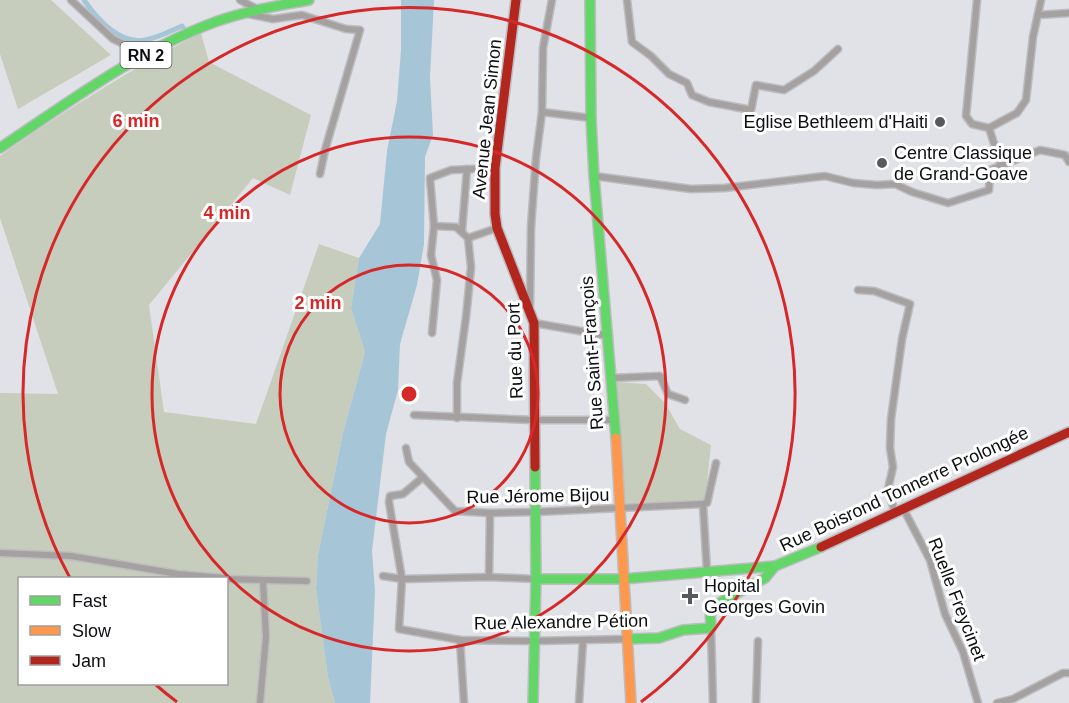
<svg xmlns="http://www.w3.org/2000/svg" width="1069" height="703" viewBox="0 0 1069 703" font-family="Arial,sans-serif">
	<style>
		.green { fill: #c7cdbc; fill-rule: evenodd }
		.water { fill: #a6c5d7 }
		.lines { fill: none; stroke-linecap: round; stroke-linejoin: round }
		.canal { stroke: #a6c5d7; stroke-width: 5 }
		.street-casing { stroke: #bcbdc0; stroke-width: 9 }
		.fast-casing { stroke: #bcbdc0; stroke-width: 12 }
		.slow-casing { stroke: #bcbdc0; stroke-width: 12 }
		.jam-casing { stroke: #bcbdc0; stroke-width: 12 }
		.street { stroke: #a6a1a1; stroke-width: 6 }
		.fast { stroke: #63d668; stroke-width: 9 }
		.slow { stroke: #ff974d; stroke-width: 9 }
		.jam { stroke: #b3261e; stroke-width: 9 }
		.ring { fill: none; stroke: #d62828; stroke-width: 3 }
		.poi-dot { fill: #58595d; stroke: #fff; stroke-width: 2 }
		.labels { text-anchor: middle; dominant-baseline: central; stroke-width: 6; stroke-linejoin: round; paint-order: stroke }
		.shield { fill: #fff; stroke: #565759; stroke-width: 1.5 }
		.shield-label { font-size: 16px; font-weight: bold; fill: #0e0f12 }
		.street-label { font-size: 18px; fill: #0e0f12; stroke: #fff }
		.poi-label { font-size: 18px; fill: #0e0f12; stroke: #fff; text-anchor: start }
		.centre { fill: #d62828; stroke: #fff; stroke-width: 3 }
		.ring-label { font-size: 18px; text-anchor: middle; font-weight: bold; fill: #d62828; stroke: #fff; stroke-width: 6; stroke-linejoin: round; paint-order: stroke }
	</style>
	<rect width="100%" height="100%" fill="#e1e2e7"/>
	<!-- green -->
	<g class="green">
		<polygon points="0,0 51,0 111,55 18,109 0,54"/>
		<path d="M201,33L209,62L311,115L290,195L253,178L149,305L164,412L256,424L319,244L359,258L351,308L365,352L343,433L318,555L316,589L328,677L335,703H0V393L58,394L0,218V156C66,110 129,70 201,33ZM20,578H226V684H20Z"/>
		<polygon points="615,382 646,384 665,403 680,429 711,445 705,501 624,503"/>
	</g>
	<!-- water -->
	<polygon class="water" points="401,0 434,0 430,77 433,135 425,157 424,244 417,285 400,344 398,390 386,434 372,551 375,591 370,703 335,703 328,677 316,589 318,555 343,433 365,352 351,308 359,258 380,224 387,151 397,101 401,50"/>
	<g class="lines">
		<!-- canal -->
		<path class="canal" d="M84,0C97,19 120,45 145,40C158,38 170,31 182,26L185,30"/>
		<defs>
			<g id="street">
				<polyline points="71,0 113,39 146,55"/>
				<polyline points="240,0 257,9"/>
				<polyline points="627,0 632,42 651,56 669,74 687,83 692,95 709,102 751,110 756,85 784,90 814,71 838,49"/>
				<polyline points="977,0 966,116 972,124 989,128 1001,165"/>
				<polyline points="248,14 273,19 302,15 346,29 360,30 325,150 320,174"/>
				<polyline points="1038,15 1069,13"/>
				<polyline points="542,112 591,118"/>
				<polyline points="989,128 1017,113 1026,100 1033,37 1041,0"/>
				<polyline points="594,176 691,189 725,188 825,176 853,183 877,185 895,184 912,192 948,203 989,190 990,170 1040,150 1065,155 1069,162"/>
				<polyline points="434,226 456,227 468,238 497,228"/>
				<polyline points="462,231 467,169"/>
				<polyline points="858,290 874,291 910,304 902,339 891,419 890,448 893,467 888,489 895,513"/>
				<polyline points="530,306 531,227 536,158 542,112 543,48 552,0"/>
				<polyline points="534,323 609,336"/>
				<polyline points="432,333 437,280 431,255 434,226 430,178 451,170 495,168"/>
				<polyline points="612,378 660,376 668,394 685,400"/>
				<polyline points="414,415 534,420 614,420"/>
				<polyline points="457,418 457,383 466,317 471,267 468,238"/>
				<polyline points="406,448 409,462 455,511 490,513 535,512 703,504"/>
				<polyline points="423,477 403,494 390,496 389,502 402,579 399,629 460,640 533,641 628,639"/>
				<polyline points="903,508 930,560 945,614 963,652 978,703"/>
				<polyline points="0,553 71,556 178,574 225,578"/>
				<polyline points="707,572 703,504 707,503 716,463"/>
				<polyline points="383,576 402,579 489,577 536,579"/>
				<polyline points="489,577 490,513"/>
				<polyline points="226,579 307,581"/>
				<polyline points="711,628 713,703"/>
				<polyline points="460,640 464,703"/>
				<polyline points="260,703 266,637 263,581"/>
				<polyline points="579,703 583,641"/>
				<polyline points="756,703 758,641"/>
				<polyline points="997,703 1013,699 1063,673 1069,673"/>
			</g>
			<g id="fast">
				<polyline points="590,0 591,118 594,176 616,438"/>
				<path d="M0,148C69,102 137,51 215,22C245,11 277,6 309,0"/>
				<polyline points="536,579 623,579 775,566 821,547"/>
				<polyline points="628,639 659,638 683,630 711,628 710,608 765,578 775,566"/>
				<polyline points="533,703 536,579 535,467"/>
			</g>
			<polyline id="slow" points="616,438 631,703"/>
			<g id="jam">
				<polyline points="516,0 495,168 495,214 497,228 534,323 535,467"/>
				<polyline points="821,547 1069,432"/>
			</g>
		</defs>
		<!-- street casing -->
		<use href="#street" class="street-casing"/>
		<!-- fast casing -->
		<use href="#fast" class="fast-casing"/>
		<!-- slow casing -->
		<use href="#slow" class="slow-casing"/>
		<!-- jam casing -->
		<use href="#jam" class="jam-casing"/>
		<!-- street -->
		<use href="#street" class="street"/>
		<!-- fast -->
		<use href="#fast" class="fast"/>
		<!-- slow -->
		<use href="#slow" class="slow"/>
		<!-- jam -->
		<use href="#jam" class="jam"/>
	</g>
	<!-- distance rings -->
	<g class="ring">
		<circle cx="409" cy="394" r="129"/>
		<circle cx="409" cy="394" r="257"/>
		<path d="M177 702A386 386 0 0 1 156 685M70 578A386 386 0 1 1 641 702"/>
	</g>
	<!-- markers -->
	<g class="poi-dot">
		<circle cx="940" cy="122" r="6"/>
		<circle cx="882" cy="163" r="6"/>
		<path d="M687 587h6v6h6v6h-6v6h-6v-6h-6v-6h6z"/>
	</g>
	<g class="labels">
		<!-- shield labels -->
		<rect class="shield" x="120.5" y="42" width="51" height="26" rx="4.5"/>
		<g class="shield-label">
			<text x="146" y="55">RN 2</text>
		</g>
		<!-- street labels -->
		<g class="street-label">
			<text transform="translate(487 119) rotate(-84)">Avenue Jean Simon</text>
			<text transform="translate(515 351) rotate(-92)">Rue du Port</text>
			<text transform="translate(592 353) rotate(-94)">Rue Saint-François</text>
			<text transform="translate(904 489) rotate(-25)">Rue Boisrond Tonnerre Prolongée</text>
			<text transform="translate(538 496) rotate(-1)">Rue Jérome Bijou</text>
			<text transform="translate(957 599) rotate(69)">Ruelle Freycinet</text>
			<text transform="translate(561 622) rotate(-1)">Rue Alexandre Pétion</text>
		</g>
		<!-- poi labels -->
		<g class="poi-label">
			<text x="928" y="122" text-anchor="end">Eglise Bethleem d'Haiti</text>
			<text x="894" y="153">Centre Classique<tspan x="894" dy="21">de Grand-Goave</tspan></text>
			<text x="704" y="586">Hopital<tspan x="704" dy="21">Georges Govin</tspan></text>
		</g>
	</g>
	<circle cx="409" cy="394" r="9" class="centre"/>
	<g class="ring-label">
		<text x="136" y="127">6 min</text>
		<text x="227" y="219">4 min</text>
		<text x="318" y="309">2 min</text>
	</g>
	<!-- legend -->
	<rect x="18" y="577" width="210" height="108" fill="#ffffff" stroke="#9f9fa0" stroke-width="1.5"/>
	<rect x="30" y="596" width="30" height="9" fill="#63d668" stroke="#9f9fa0" stroke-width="1.5"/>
	<text x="72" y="607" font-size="18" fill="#0e0f12">Fast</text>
	<rect x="30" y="626" width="30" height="9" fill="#ff974d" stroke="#9f9fa0" stroke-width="1.5"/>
	<text x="72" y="637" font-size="18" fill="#0e0f12">Slow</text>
	<rect x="30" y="656" width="30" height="9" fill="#b3261e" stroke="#9f9fa0" stroke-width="1.5"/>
	<text x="72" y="667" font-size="18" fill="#0e0f12">Jam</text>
</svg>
